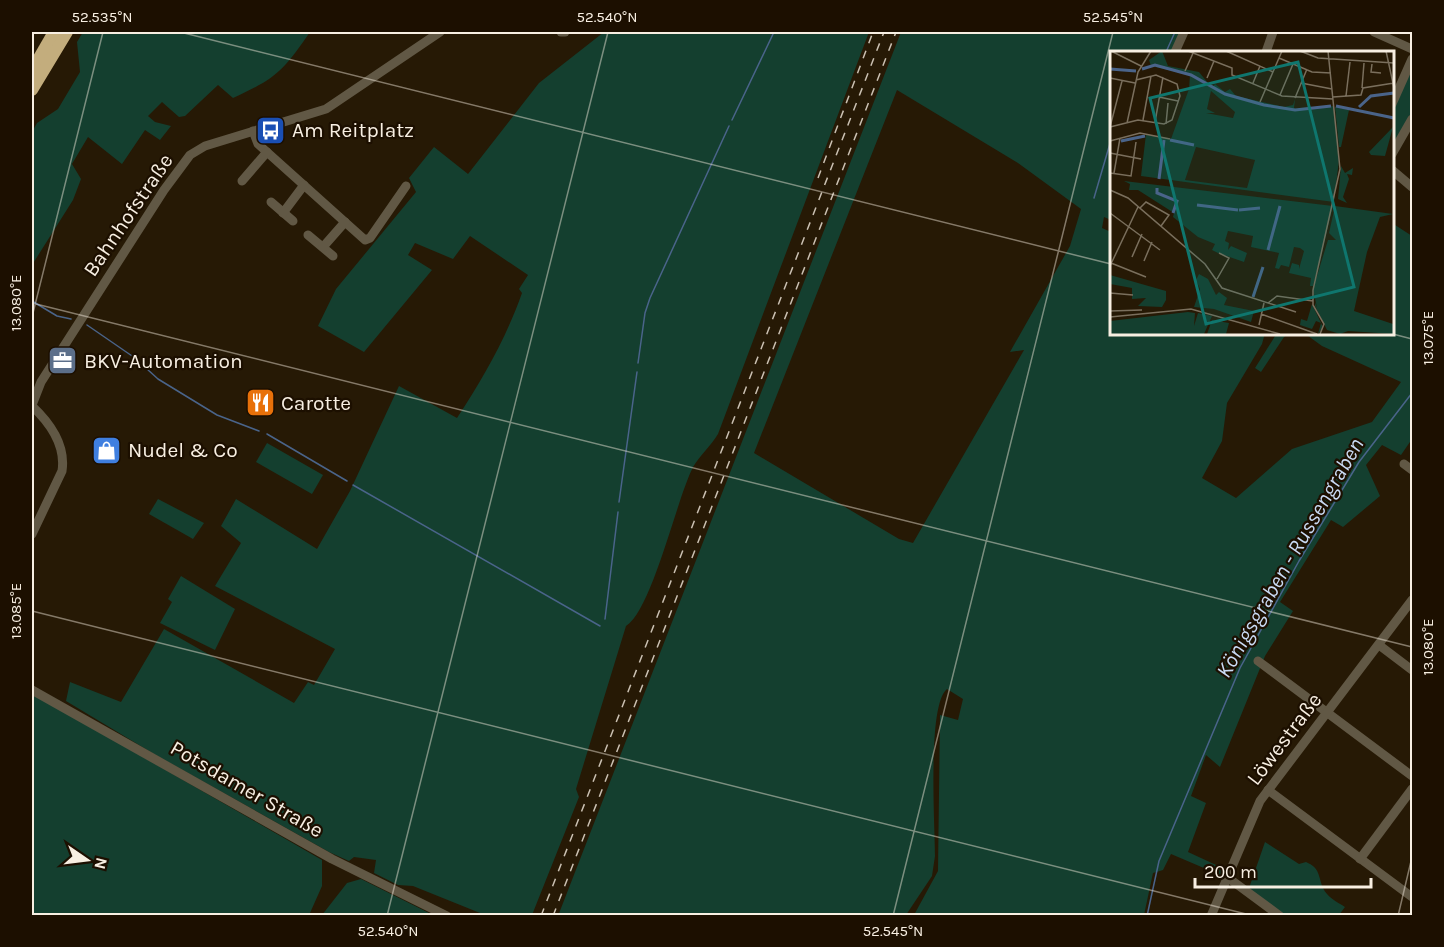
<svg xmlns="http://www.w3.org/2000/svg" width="1444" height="947" viewBox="0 0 1444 947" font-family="Karla,sans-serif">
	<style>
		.green { fill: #143f2f; fill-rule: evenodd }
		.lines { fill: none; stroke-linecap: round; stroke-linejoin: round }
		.stream { stroke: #4a648a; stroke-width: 1.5 }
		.minor { stroke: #615845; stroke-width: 9 }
		.highway { stroke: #c3ad7d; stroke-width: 12 }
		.rail { stroke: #cbc1b3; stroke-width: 1.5; stroke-dasharray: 8 8; stroke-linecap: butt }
		.ticks { fill: none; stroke: #f8efe2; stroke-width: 1.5; stroke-opacity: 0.45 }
		.labels { text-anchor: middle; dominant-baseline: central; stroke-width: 4.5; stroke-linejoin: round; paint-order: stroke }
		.poi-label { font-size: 21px; fill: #f8efe2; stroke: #1c0f00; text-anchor: start }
		.street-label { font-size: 21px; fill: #f8efe2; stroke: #1c0f00 }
		.water-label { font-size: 22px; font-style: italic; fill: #c9daf3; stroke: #1c0f00 }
		.inset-river { fill: none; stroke: #4a648a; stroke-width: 3 }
		.inset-road { fill: none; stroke: #7a6f5d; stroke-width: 1.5 }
		.view { fill: #0f766e; fill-opacity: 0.15; stroke: #0f766e; stroke-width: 3 }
		.inset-edge { fill: none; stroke: #f8efe2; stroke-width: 3 }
		.neatline { fill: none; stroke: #f8efe2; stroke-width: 2 }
		.ticks-label { font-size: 15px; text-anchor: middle; fill: #f8efe2 }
	</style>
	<rect width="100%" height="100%" fill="#261905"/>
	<!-- green -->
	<g class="green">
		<path d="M83,32H310C283,71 277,78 233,98L218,85L185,116L179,117L162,102L148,116L155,122L171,126L160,140L145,130L122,164L88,137L72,164L81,179L73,200L32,265V132L37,123L58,109L80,72L77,42Z"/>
		<path d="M604,32H869L718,434C711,446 700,455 693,467C676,501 652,610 626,626L576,789L579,797L532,915H485L413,886L398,885L374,873L376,860L354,857L349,861L329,852L154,754L66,701L70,682L121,702L164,629L294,703L308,682L314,685L335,649L215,586L241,543L221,526L236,499L317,549L350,491L399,386L457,418C484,377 506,338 522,293L519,289L528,275L470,236L453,259L415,243L408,255L432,270L364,352L318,326L336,289L416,192L409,178L434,147L468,174L539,83Z"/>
		<path d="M901,32H1182L1173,52H1111V220L1104,217L1102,228L1111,232V333H1265L1262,344L1227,403L1222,441L1202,478L1236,498L1292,449L1372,422L1401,382L1322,346L1304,333H1392V223L1412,236V439L1401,455L1382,445L1366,465L1380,496L1343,527L1331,520L1280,602L1293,611L1265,656L1220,767L1206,755L1191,796L1206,803L1188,852L1227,870L1225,877L1171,854L1163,870L1153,873L1144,915H914L938,871L940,715L958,720L963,699L947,689C927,705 935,825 935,856L932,876L906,915L558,916ZM897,90L1018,163L1081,209L1070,246L1010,352L1024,350L913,543L899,539L754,453Z"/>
		<polygon points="1412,61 1412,117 1392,153 1392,105"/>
		<polygon points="1277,333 1290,333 1284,337 1261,372 1255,368"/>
		<polygon points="267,443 323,475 312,494 256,462"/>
		<polygon points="158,499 204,523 193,539 149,514"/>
		<polygon points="181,576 235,609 215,650 160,623 172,602 168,599"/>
		<polygon points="32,693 322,860 322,886 310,913 322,915 347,883 361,879 433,915 32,915"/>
		<path d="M1265,842L1299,864L1306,862C1320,868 1318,875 1323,888C1327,897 1337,902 1345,907L1339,915H1281L1248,891Z"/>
	</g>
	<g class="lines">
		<!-- stream -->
		<g class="stream">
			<polyline points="1166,52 1175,32"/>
			<polyline points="732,120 774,32"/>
			<polyline points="1094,198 1111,140"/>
			<polyline points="32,301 57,316 71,319"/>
			<polyline points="87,325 135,358 158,379 217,415 259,431"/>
			<polyline points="638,363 645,313 650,298 729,126"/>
			<polyline points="267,434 347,481"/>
			<polyline points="353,485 600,626"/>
			<polyline points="619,502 637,372"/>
			<polyline points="605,619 618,512"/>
			<polyline points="1147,916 1159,861 1240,668 1299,561 1359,462 1412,393"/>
		</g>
		<!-- minor -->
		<g class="minor">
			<polyline points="561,32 565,32"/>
			<polyline points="1374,32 1412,49"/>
			<polyline points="1175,52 1184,32"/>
			<polyline points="1266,52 1273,32"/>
			<polyline points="1392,104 1412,59"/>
			<polyline points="253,131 258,144 365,240 370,238 406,186"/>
			<polyline points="1392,154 1412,119"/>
			<polyline points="1392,170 1412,187"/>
			<polyline points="242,181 267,152"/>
			<polyline points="271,202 293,221"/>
			<polyline points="283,213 304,185"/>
			<polyline points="308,235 333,256"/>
			<polyline points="323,247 345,222"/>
			<polyline points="32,405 41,382 164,190 190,155 205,146 326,109 440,32"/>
			<path d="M32,406C49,422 66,445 62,471L32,534"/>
			<polyline points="1404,464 1412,470"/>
			<polyline points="1379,645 1412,670"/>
			<polyline points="1258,661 1412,776"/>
			<polyline points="32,690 332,859 447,916"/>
			<polyline points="1268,790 1412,897"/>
			<polyline points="1360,859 1412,789"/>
			<polyline points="1227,877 1280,916"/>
			<polyline points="1211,916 1260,801 1412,600"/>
		</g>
		<!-- highway -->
		<g class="highway">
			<polyline points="32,70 54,32"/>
			<polyline points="32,90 67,32"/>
		</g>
		<!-- rail -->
		<g class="rail">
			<polyline points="818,178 873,32"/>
			<polyline points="541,916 884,32"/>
			<polyline points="553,916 896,32"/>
		</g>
	</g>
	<!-- ticks -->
	<path class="ticks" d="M180,32L1111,264M32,303L1412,647M32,317L103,32M1389,333L1412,339M32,611L1254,916M387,916L608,32M893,916L1113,32M1398,916L1412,857"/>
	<!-- icons -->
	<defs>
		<symbol id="bus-square" viewBox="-11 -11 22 22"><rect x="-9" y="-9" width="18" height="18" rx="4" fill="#1a4fb4" stroke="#1c0f00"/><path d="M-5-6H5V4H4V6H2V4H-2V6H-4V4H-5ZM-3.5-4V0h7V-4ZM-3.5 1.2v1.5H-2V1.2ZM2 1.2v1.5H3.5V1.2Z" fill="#fff"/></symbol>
		<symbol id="office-square" viewBox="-11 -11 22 22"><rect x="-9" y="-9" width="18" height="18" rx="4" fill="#5c6f8a" stroke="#1c0f00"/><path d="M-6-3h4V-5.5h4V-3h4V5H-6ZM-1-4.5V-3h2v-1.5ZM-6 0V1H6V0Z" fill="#fff"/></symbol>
		<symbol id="restaurant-square" viewBox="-11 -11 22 22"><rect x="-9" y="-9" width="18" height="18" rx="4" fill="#e8710a" stroke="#1c0f00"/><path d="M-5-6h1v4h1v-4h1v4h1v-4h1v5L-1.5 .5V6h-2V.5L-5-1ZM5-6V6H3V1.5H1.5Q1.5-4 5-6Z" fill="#fff"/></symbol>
		<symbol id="shop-square" viewBox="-11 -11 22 22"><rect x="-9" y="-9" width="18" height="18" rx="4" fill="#3f7fe0" stroke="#1c0f00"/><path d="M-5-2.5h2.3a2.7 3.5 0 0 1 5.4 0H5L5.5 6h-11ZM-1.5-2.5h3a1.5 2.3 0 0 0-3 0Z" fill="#fff"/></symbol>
	</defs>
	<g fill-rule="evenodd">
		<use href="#bus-square" x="254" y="114" width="33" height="33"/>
		<use href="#office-square" x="46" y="344" width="33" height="33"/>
		<use href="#restaurant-square" x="244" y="386" width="33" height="33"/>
		<use href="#shop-square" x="90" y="434" width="33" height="33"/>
	</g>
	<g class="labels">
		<!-- poi labels -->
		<g class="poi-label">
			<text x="292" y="130">Am Reitplatz</text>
			<text x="84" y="361">BKV-Automation</text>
			<text x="281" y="403">Carotte</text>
			<text x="128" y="450">Nudel &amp; Co</text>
		</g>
		<!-- street labels -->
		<g class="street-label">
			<text transform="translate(128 215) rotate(-56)">Bahnhofstraße</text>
			<text transform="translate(1284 739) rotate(-53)">Löwestraße</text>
			<text transform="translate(247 789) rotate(30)">Potsdamer Straße</text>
		</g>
		<!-- water labels -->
		<g class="water-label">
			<text transform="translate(1290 558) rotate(-60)">Königsgraben - Russengraben</text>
		</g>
	</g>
	<!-- overview -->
	<g transform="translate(1110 51)">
		<rect width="284" height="284" fill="#261905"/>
		<path d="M52,0L58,15L89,21L102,37L105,33L115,41L120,38L126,45L174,56L183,54L185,48L184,57L188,59L224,55L229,109L224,151L31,125L36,83L61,88L79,38L80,24L41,15L39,9ZM101,40L125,61L123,67L96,62H105L97,58ZM86,96L145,109L137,137L75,129ZM225,56L239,59L231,96H229ZM283,76L275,105L261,104L259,101ZM231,115L235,122L243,117L242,124L237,123L239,128L233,146L237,152L228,148ZM14,130L223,155L203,235H200L201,227L179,222L182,212L189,214V218L194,200L190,197L184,196L179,216L171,214L169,218L165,217L169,202L141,196L143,185L118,180L115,190L119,192L118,199L121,195L137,202L134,211L108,202L102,199L105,193L88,186L63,166L64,162L28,139H19L20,133ZM225,155L283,163L270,166L257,201L244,260L283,273V283L238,280L230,283L217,279L205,255V251L207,257L203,238L218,189H226L219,182ZM89,223L98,228L106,244L109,241L117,247L114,254L144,260L141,271L104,258L84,256L90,238L86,229ZM0,224L56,240V249L52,256L28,255L36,247L22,248V237L0,233ZM202,253L213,276L208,283L211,272L206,270L202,278L190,274L191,268L197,270ZM78,261L85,262L84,275L88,262L102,265L94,283H0V270ZM102,269L119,272L116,283H97Z" fill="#143f2f" fill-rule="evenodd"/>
		<path class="inset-river" d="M0,18L26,20M32,18L45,14L81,24L115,43L154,54L185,59L221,55M226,55L284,67M249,56L261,45L284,42M60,89L84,94M11,90L35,85M49,128L54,89M47,137V142L67,150L63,162M87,154L128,159M129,159L150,157M158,199L170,155M143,246L153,216"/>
		<path class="inset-road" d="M1,0L31,15M78,0L122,17V24L172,45L223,48M116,0L163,21M190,0L208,7L284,12M276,0L284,37M169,7L202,21L221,22M262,13L261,21L271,22M75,20L84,0M0,27L25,32M97,27L104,10M143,32L150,15M191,32L222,38M252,37L254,12M170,44L183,13M236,45L240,11M49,46L68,50M223,46L251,44L253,37L284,32M185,47L197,18M150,51L172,0M33,69L41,25M45,71L53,26M17,72L28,21L41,0M56,73L58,52M0,76L28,69L54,73L62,69L70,45L67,33L46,24L26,29M0,76L12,30M0,90L30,82L60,88M0,102L31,108M0,122L21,125L26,91M4,122L10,87M0,139L18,147L95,213L112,237L186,261M30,157L36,151L59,164L51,175M0,162L50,199M22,206L32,183M34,210L42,191M1,212L36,226M0,215L28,156M107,228L119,207L109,202M0,242L23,244M158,252L167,245L203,250M0,260L32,259M151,263L207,283M0,266L81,258L170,283M149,274L154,252M210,283L214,273L203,254V239L230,118L218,0"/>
		<path class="view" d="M188,11L244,236L96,273L40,47Z"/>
		<rect width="284" height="284" class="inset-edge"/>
	</g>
	<!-- border -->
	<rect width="1444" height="947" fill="none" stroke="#1c0f00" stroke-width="66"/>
	<!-- north arrow -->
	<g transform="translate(87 860) rotate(104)" stroke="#1c0f00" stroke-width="4.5" paint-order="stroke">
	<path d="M0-4.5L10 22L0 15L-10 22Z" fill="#f8efe2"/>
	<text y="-9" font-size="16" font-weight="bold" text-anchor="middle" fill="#f8efe2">N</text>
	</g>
	<!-- scale -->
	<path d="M1195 878v9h176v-9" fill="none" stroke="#f8efe2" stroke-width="3"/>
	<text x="1204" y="878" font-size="18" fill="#f8efe2" stroke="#1c0f00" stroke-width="4.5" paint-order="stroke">200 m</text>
	<rect x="33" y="33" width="1378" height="881" class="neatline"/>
	<g class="ticks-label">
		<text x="102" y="22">52.535°N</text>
		<text x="607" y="22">52.540°N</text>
		<text x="1113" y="22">52.545°N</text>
		<text transform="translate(16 303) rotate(-90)" y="5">13.080°E</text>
		<text transform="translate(1428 338) rotate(-90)" y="5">13.075°E</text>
		<text transform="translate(16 611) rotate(-90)" y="5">13.085°E</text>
		<text transform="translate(1428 647) rotate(-90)" y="5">13.080°E</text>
		<text x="388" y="936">52.540°N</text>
		<text x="893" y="936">52.545°N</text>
	</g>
</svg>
